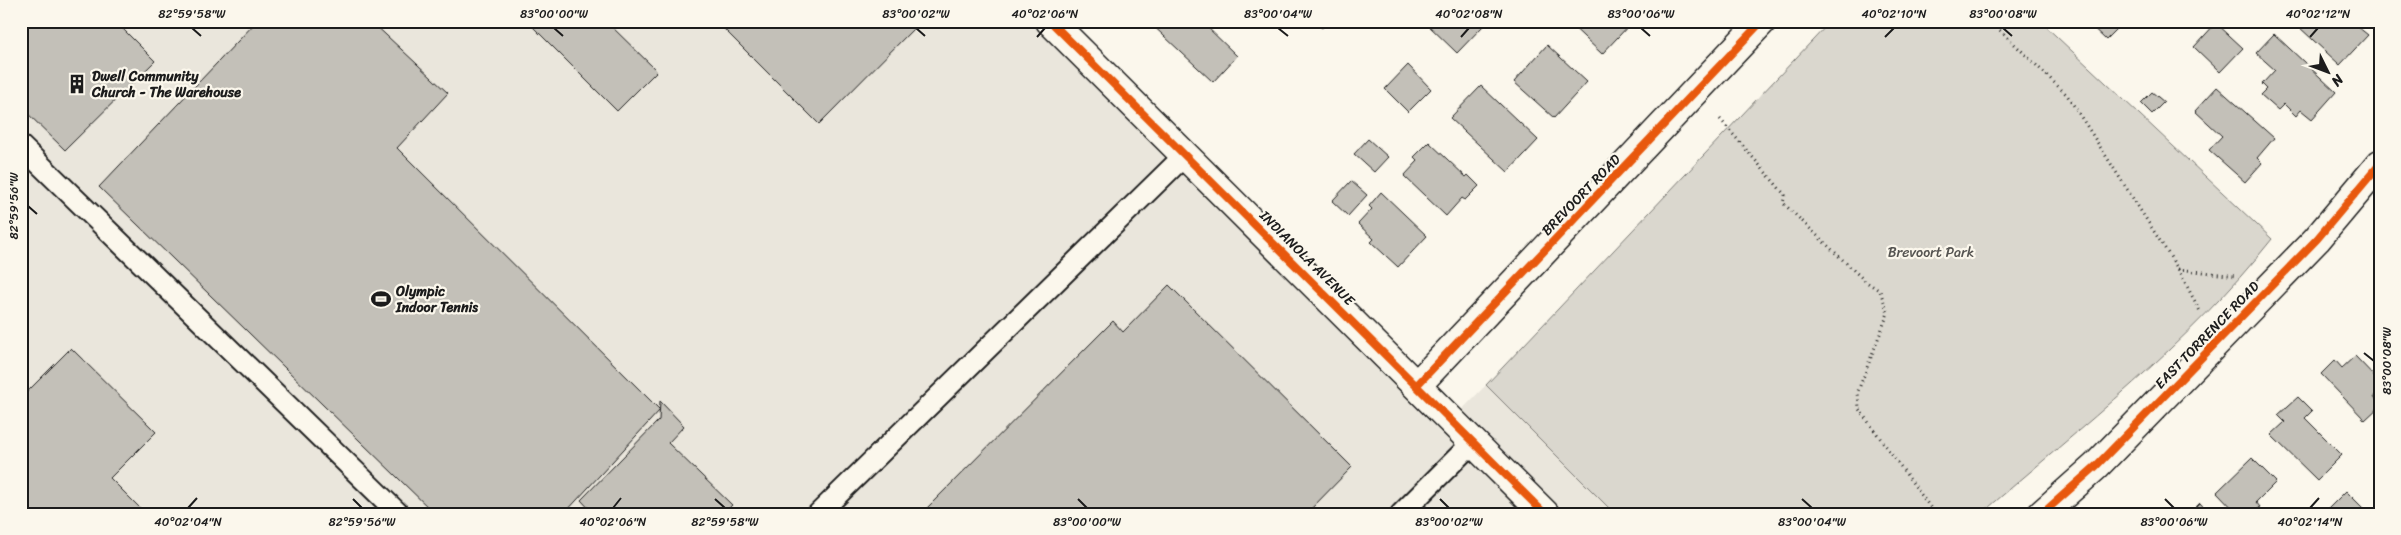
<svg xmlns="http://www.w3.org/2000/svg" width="2401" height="535" viewBox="0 0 2401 535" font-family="Sriracha,sans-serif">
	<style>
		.built { fill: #eae6dc }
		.green { fill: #dad7ce; stroke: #7b7a75 }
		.building { fill: #c3c0b8; stroke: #1c1c1c }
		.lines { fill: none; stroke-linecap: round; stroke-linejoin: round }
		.service-casing { stroke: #1c1c1c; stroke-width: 24 }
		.minor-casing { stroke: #1c1c1c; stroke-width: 31 }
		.primary-casing { stroke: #1c1c1c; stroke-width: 31 }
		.path { stroke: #1c1c1c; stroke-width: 3; stroke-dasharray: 1 4; stroke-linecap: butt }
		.service { stroke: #fbf7ec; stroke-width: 20 }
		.minor { stroke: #fbf7ec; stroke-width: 28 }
		.primary { stroke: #fbf7ec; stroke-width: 28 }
		.cycleway-casing { stroke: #fbf7ec; stroke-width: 11 }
		.cycleway { stroke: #e8590c; stroke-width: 8 }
		.ticks { fill: none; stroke: #1c1c1c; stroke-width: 2 }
		.labels { text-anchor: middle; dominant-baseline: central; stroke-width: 4.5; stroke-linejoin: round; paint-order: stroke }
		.poi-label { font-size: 14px; font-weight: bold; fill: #1c1c1c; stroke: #fbf7ec; text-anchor: start }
		.street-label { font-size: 14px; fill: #1c1c1c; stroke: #fbf7ec }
		.park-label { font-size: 14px; fill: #555451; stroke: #fbf7ec }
		.neatline { fill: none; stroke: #1c1c1c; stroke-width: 2 }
		.ticks-label { font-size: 12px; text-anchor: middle; fill: #1c1c1c }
	</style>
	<rect width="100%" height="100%" fill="#fbf7ec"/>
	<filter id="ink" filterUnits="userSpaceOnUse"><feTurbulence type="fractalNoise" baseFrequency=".02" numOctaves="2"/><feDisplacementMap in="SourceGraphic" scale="10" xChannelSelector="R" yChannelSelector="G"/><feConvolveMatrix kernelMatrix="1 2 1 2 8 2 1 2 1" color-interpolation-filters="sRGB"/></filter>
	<g filter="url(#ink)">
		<!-- built -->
		<polygon class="built" points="21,21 1047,21 1449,423 1486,385 1615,514 21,514"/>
		<!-- green -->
		<path class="green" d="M1831,21H2040L2272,239C2189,344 2082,426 1981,514H1615L1486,385Z"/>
		<!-- building -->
		<g class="building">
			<polygon points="21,21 115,21 155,61 65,150 21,107"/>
			<polygon points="257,21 371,21 448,93 397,148 660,410 564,514 435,514 99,187"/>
			<polygon points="527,21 606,21 657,71 617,111"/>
			<polygon points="716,21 921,21 819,124"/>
			<polygon points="1148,21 1201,21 1237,56 1213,82"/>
			<polygon points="1314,21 1328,21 1322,28"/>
			<polygon points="1427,21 1478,21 1483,26 1457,53 1426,23"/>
			<polygon points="1567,21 1633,21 1602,54"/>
			<polygon points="2086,21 2125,21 2106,40"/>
			<polygon points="2303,21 2363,21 2358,27 2368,35 2340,65 2298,26"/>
			<polygon points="2216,23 2243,48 2220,72 2194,47"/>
			<polygon points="2274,34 2336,92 2312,119 2301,110 2296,116 2284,104 2278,110 2261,95 2267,89 2262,84 2275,70 2256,53"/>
			<polygon points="1547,45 1587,82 1554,118 1514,82"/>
			<polygon points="1408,65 1431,89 1408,112 1385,89"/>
			<polygon points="1481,86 1538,140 1508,172 1450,118"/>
			<polygon points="2217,87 2274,138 2257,158 2262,163 2245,182 2209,150 2222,136 2195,111"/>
			<polygon points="2152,92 2164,102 2152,114 2141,103"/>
			<polygon points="1368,139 1388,157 1374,172 1354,154"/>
			<polygon points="1429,142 1466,177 1468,175 1479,186 1465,200 1462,198 1446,216 1404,176 1418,161 1414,157"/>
			<polygon points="1351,181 1367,195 1348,216 1332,201"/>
			<polygon points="1381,192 1427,236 1398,267 1371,242 1374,239 1358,224 1372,209 1369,206"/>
			<polygon points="1169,285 1352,467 1306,514 921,514 1113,321 1123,332"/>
			<polygon points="71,348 156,432 110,478 146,514 21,514 21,390 25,394"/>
			<polygon points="2355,356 2380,382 2380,390 2374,396 2380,406 2365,420 2321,374 2335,360 2342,368"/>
			<polygon points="2298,397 2312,411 2305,418 2342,455 2317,480 2271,435 2285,422 2278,415"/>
			<polygon points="660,401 684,426 668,443 732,505 723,514 594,514 581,500 659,420"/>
			<polygon points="2252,458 2276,482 2256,502 2260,507 2253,514 2238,514 2217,492"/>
			<polygon points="2346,491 2367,512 2366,514 2327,514 2325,512"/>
			<polygon points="2200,503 2210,514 2189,514"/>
		</g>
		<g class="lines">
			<defs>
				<g id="service">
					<polyline points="21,146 399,514"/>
					<polyline points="818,514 1185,155"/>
					<polyline points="1401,514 1473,442"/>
				</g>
				<g id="minor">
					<polyline points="1417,385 1762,21"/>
					<polyline points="2042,514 2096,466 2317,239 2380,164"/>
				</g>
				<polyline id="primary" points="1050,21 1545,514"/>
			</defs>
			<!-- service casing -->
			<use href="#service" class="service-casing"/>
			<!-- minor casing -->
			<use href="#minor" class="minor-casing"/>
			<!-- primary casing -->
			<use href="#primary" class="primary-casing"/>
			<!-- path -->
			<g class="path">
				<polyline points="1988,21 2002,32 2067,95 2178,269 2201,313"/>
				<polyline points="1720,119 1785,195 1783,203 1865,281 1880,291 1888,313 1858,391 1859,409 1935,514"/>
				<polyline points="2178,269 2236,276"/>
			</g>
			<!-- service -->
			<use href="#service" class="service"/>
			<!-- minor -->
			<use href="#minor" class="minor"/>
			<!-- primary -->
			<use href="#primary" class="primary"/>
			<defs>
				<g id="cycleway">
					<polyline points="1050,21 1545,514"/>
					<polyline points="1417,385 1762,21"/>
					<polyline points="2042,514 2096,466 2317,239 2380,164"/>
				</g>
			</defs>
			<!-- cycleway casing -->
			<use href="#cycleway" class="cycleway-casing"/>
			<!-- cycleway -->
			<use href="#cycleway" class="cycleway"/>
		</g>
	</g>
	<!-- ticks -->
	<path class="ticks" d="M192,28L201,36M554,28L563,36M916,28L925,36M1278,28L1288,36M1641,28L1650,36M2003,28L2012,36M1037,37L1045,28M1461,37L1469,28M1885,37L1894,28M2310,37L2318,28M28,206L37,214M2364,353L2374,361M353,499L362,508M715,499L725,508M1078,499L1087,508M1440,499L1449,508M1802,499L1812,508M2165,499L2174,508M188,508L197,498M613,508L621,498M2310,508L2319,498"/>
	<!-- icons -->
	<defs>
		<symbol id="building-bare" viewBox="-9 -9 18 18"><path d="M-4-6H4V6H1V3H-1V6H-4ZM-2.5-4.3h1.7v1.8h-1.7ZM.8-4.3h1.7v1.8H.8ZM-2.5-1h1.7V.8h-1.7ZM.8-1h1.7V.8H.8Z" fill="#1c1c1c" stroke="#fbf7ec" stroke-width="2.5" paint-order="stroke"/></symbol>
		<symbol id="stadium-bare" viewBox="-9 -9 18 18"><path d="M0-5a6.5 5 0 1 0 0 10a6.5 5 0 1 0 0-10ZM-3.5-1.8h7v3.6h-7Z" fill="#1c1c1c" stroke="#fbf7ec" stroke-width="2.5" paint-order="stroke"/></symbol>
	</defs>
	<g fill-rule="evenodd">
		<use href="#building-bare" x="63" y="70" width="28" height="28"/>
		<use href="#stadium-bare" x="367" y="285" width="28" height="28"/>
	</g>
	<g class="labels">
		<!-- poi labels -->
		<g class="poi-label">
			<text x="92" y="76">Dwell Community<tspan x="92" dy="16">Church - The Warehouse</tspan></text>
			<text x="396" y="291">Olympic<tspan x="396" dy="16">Indoor Tennis</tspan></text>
		</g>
		<!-- street labels -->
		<g class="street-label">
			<text transform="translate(1581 195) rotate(-46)">BREVOORT ROAD</text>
			<text transform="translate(1307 258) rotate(45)">INDIANOLA AVENUE</text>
			<text transform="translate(2207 335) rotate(-46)">EAST TORRENCE ROAD</text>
		</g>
		<!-- park labels -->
		<g class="park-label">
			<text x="1931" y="252">Brevoort Park</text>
		</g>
	</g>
	<!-- margin -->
	<rect width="2401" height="535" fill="none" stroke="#fbf7ec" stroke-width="55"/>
	<!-- north arrow -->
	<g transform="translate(2328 72) rotate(132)" stroke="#fbf7ec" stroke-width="4" paint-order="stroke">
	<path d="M0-4L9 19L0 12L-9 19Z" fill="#1c1c1c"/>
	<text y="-8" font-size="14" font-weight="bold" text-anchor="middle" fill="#1c1c1c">N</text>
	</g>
	<rect x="28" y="28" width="2346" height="480" class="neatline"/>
	<g class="ticks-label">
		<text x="192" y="18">82°59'58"W</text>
		<text x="554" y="18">83°00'00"W</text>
		<text x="916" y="18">83°00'02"W</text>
		<text x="1045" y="18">40°02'06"N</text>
		<text x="1278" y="18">83°00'04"W</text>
		<text x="1469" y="18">40°02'08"N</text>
		<text x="1641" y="18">83°00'06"W</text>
		<text x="1894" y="18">40°02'10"N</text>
		<text x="2003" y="18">83°00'08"W</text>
		<text x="2318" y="18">40°02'12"N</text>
		<text transform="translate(14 206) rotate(-90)" y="4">82°59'56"W</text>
		<text transform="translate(2387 361) rotate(-90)" y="4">83°00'08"W</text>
		<text x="188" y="526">40°02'04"N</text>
		<text x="362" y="526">82°59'56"W</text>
		<text x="613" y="526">40°02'06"N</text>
		<text x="725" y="526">82°59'58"W</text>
		<text x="1087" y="526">83°00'00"W</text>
		<text x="1449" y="526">83°00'02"W</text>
		<text x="1812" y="526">83°00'04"W</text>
		<text x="2174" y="526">83°00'06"W</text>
		<text x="2310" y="526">40°02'14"N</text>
	</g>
</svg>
